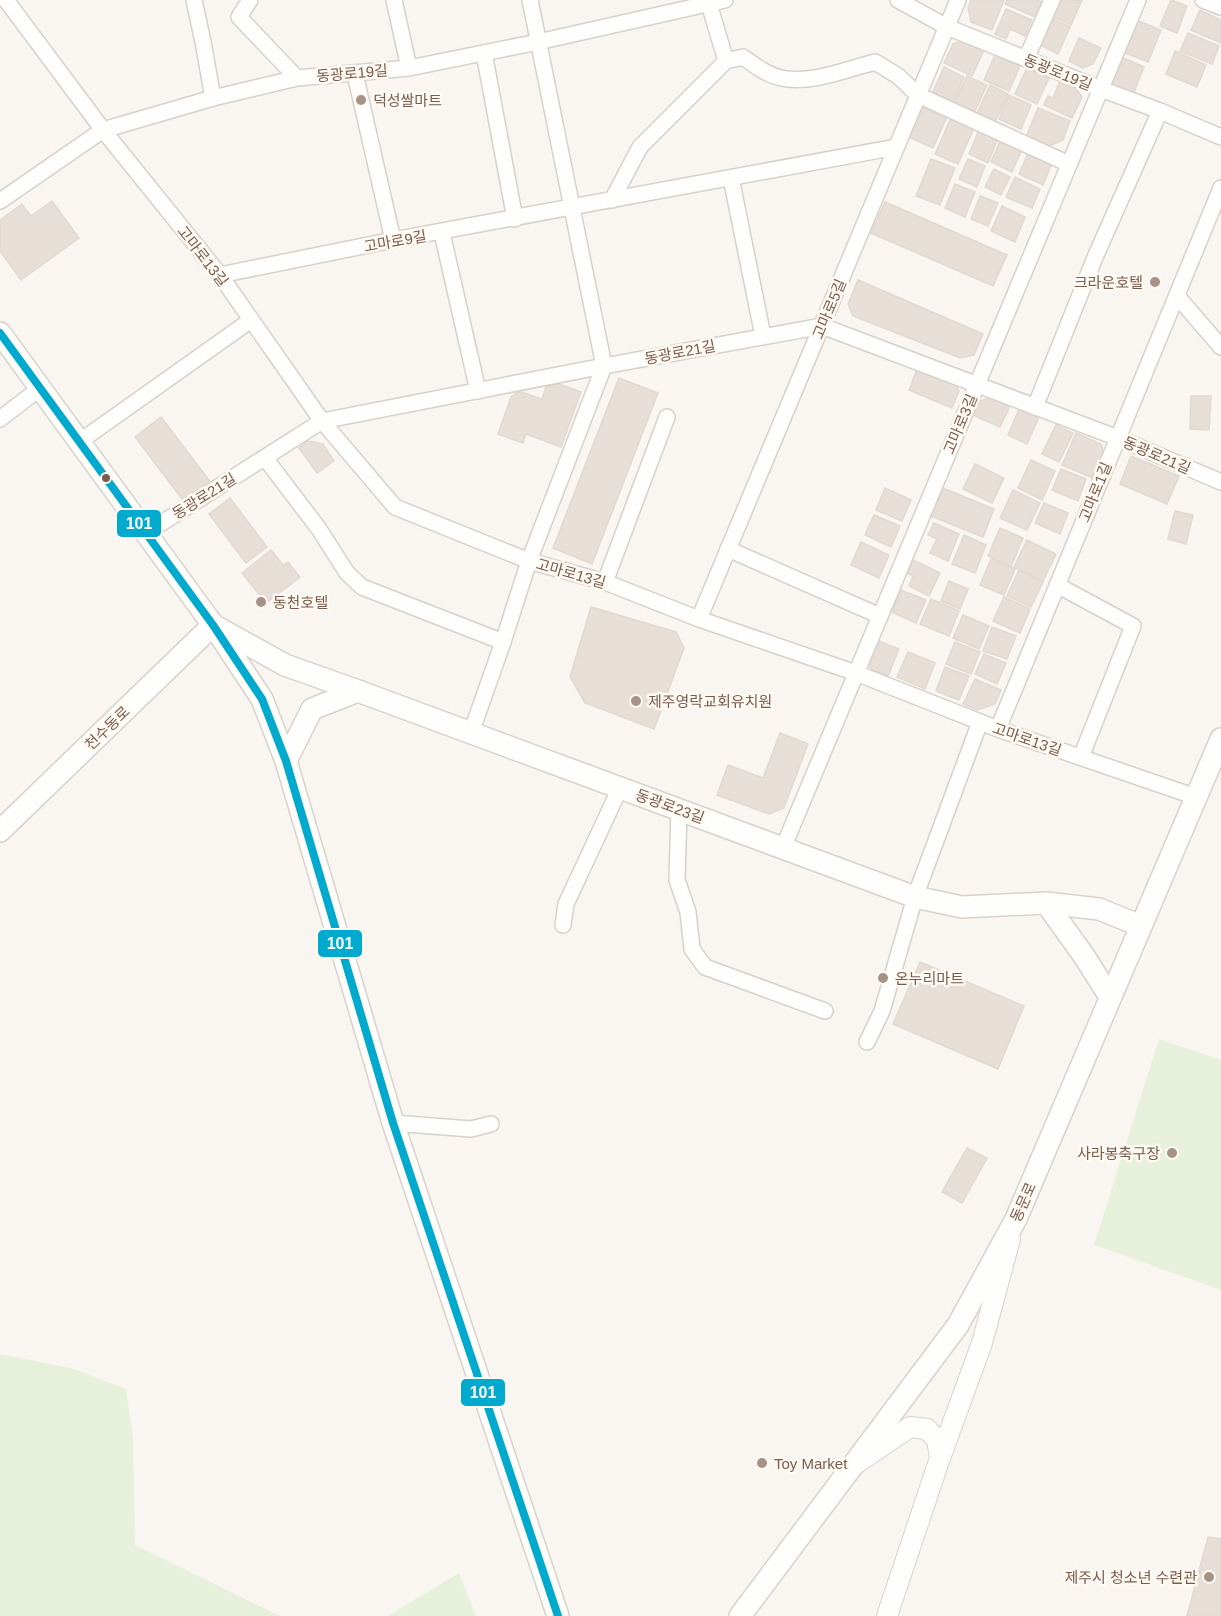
<svg xmlns="http://www.w3.org/2000/svg" width="1221" height="1616" viewBox="0 0 1221 1616" font-family="Arial,'Noto Sans KR',sans-serif">
	<style>
		.green { fill: #e7f0db }
		.building { fill: #e6ded7; stroke: #e2d8d2; stroke-width: 1.5 }
		.lines { fill: none; stroke-linecap: round; stroke-linejoin: round }
		.minor-casing { stroke: #d7d1cb; stroke-width: 18 }
		.tertiary-casing { stroke: #d7d1cb; stroke-width: 22 }
		.secondary-casing { stroke: #d9d2cb; stroke-width: 24 }
		.minor { stroke: #fefefd; stroke-width: 15 }
		.tertiary { stroke: #fefefd; stroke-width: 20 }
		.secondary { stroke: #fefefd; stroke-width: 21 }
		.bus-1-casing { stroke: #fffaf3; stroke-width: 12 }
		.bus-1 { stroke: #00a9ce; stroke-width: 8 }
		.poi-dot { fill: #a69286; stroke: #fffaf3; stroke-width: 2 }
		.bus-dot { fill: #7a5c4d; stroke: #fffaf3; stroke-width: 2 }
		.labels { text-anchor: middle; dominant-baseline: central; stroke-width: 5; stroke-linejoin: round; paint-order: stroke }
		.street-label { font-size: 15px; fill: #7a5c4d; stroke: #fffaf3 }
		.poi-label { font-size: 15px; fill: #7a5c4d; stroke: #fffaf3; text-anchor: start }
		.line-badge { stroke: #fffaf3; stroke-width: 2 }
		.badge-label { font-size: 16px; text-anchor: middle; font-weight: bold; fill: #fff }
	</style>
	<rect width="100%" height="100%" fill="#f9f5f0"/>
	<!-- green -->
	<g class="green">
		<polygon points="1159,1039 1221,1060 1221,1290 1094,1245"/>
		<polygon points="0,1354 71,1368 126,1389 133,1438 135,1545 280,1616 0,1616"/>
		<polygon points="459,1573 476,1616 388,1616"/>
	</g>
	<!-- building -->
	<g class="building">
		<polygon points="971,0 1004,0 992,30 971,22 968,8"/>
		<polygon points="1007,0 1036,0 1042,2 1035,17 1005,4"/>
		<polygon points="1058,0 1082,0 1071,25 1051,16"/>
		<polygon points="1171,0 1187,6 1177,33 1160,26"/>
		<polygon points="1006,9 1032,20 1025,36 1010,29 1006,39 995,34"/>
		<polygon points="1200,10 1221,20 1221,43 1191,30"/>
		<polygon points="1048,17 1070,27 1058,54 1036,43"/>
		<polygon points="1136,20 1161,30 1148,62 1123,52"/>
		<polygon points="1188,33 1219,46 1212,64 1180,51"/>
		<polygon points="1079,38 1101,48 1093,64 1083,68 1069,61"/>
		<polygon points="967,40 985,48 972,76 944,63 953,44"/>
		<polygon points="1175,51 1206,65 1197,87 1166,74"/>
		<polygon points="995,55 1020,66 1009,91 984,80"/>
		<polygon points="1119,56 1144,67 1133,95 1114,87 1111,77"/>
		<polygon points="944,67 964,77 953,103 932,94"/>
		<polygon points="1027,68 1049,78 1037,104 1015,94"/>
		<polygon points="967,76 987,85 974,113 954,104"/>
		<polygon points="1060,81 1076,88 1082,97 1072,118 1044,105 1048,96 1053,98"/>
		<polygon points="990,85 1008,94 995,122 977,113"/>
		<polygon points="1009,95 1031,105 1021,129 999,119"/>
		<polygon points="922,107 947,117 933,148 909,137"/>
		<polygon points="1038,108 1070,121 1063,140 1049,146 1026,137"/>
		<polygon points="951,118 974,128 958,164 935,154"/>
		<polygon points="979,130 998,138 988,163 969,154"/>
		<polygon points="1001,139 1022,149 1012,172 991,162"/>
		<polygon points="1029,151 1053,161 1043,185 1019,174"/>
		<polygon points="931,159 955,168 940,205 916,196"/>
		<polygon points="968,159 985,166 977,187 959,179"/>
		<polygon points="994,169 1010,177 1001,195 985,187"/>
		<polygon points="1015,177 1040,189 1032,208 1006,197"/>
		<polygon points="955,184 975,192 965,217 945,208"/>
		<polygon points="980,196 998,203 988,226 971,219"/>
		<polygon points="52,201 79,238 21,280 0,251 0,220 22,204 31,216"/>
		<polygon points="885,202 1007,255 993,286 871,233"/>
		<polygon points="1002,206 1025,217 1015,242 991,231"/>
		<polygon points="858,280 983,334 974,355 960,358 853,316 848,304"/>
		<polygon points="918,367 954,381 959,391 952,408 909,390"/>
		<polygon points="619,378 658,393 592,564 553,548"/>
		<polygon points="556,383 581,392 561,447 526,434 523,443 498,434 511,397 519,391 542,399 546,387"/>
		<polygon points="1191,396 1211,396 1209,430 1190,429"/>
		<polygon points="995,397 1011,404 1000,427 973,415 979,401"/>
		<polygon points="1019,409 1039,417 1027,444 1008,435"/>
		<polygon points="161,417 212,484 186,504 135,437"/>
		<polygon points="1056,425 1073,433 1059,462 1042,454"/>
		<polygon points="1076,433 1101,444 1104,453 1093,478 1062,465"/>
		<polygon points="308,441 323,444 334,461 317,473 299,448"/>
		<polygon points="1131,456 1179,476 1167,504 1120,484"/>
		<polygon points="1031,460 1055,471 1042,500 1018,488"/>
		<polygon points="975,464 1004,478 992,503 963,489"/>
		<polygon points="1061,469 1086,479 1078,501 1052,490"/>
		<polygon points="885,488 911,500 902,521 876,510"/>
		<polygon points="943,488 994,509 983,537 931,516"/>
		<polygon points="1013,490 1040,503 1027,530 1000,518"/>
		<polygon points="230,498 267,547 246,563 209,514"/>
		<polygon points="1044,503 1068,513 1060,534 1035,523"/>
		<polygon points="1175,511 1193,515 1186,544 1168,539"/>
		<polygon points="874,515 900,526 891,547 865,535"/>
		<polygon points="934,523 959,534 948,561 930,553 937,539 928,535"/>
		<polygon points="1000,528 1023,538 1011,567 988,556"/>
		<polygon points="964,535 986,545 975,573 952,564"/>
		<polygon points="1027,540 1056,554 1043,581 1014,567"/>
		<polygon points="861,542 889,555 879,578 851,565"/>
		<polygon points="271,550 283,565 288,562 300,577 266,603 242,573"/>
		<polygon points="991,559 1015,569 1004,595 980,585"/>
		<polygon points="913,560 940,573 929,596 909,586 913,576 907,573"/>
		<polygon points="1019,570 1043,582 1031,607 1007,596"/>
		<polygon points="949,581 968,589 960,609 941,601"/>
		<polygon points="901,590 926,600 916,623 892,612"/>
		<polygon points="1004,597 1030,609 1020,633 993,621"/>
		<polygon points="931,599 959,611 949,636 920,624"/>
		<polygon points="591,607 676,632 684,648 654,729 585,703 570,677"/>
		<polygon points="963,615 989,626 979,649 953,638"/>
		<polygon points="992,627 1016,636 1007,659 983,651"/>
		<polygon points="876,640 899,649 888,676 872,670 868,661"/>
		<polygon points="955,642 980,652 971,674 946,664"/>
		<polygon points="908,652 935,663 925,689 897,677"/>
		<polygon points="984,654 1006,663 997,684 975,674"/>
		<polygon points="945,667 969,676 959,700 936,691"/>
		<polygon points="975,679 1001,690 995,704 977,710 963,704"/>
		<polygon points="780,733 808,744 784,808 769,814 717,795 728,765 763,778"/>
		<polygon points="920,962 1024,1006 998,1069 893,1024"/>
		<polygon points="967,1148 987,1158 962,1203 942,1192"/>
		<polygon points="1208,1537 1221,1539 1221,1616 1187,1616"/>
	</g>
	<g class="lines">
		<defs>
			<g id="minor">
				<polyline points="6,0 103,130 220,275 322,421 395,507 529,561 605,582 699,619 856,673 998,729 1196,797"/>
				<polyline points="194,0 203,42 213,98"/>
				<polyline points="250,0 239,17 297,78"/>
				<polyline points="394,0 409,68"/>
				<polyline points="898,0 947,27 1101,89 1160,111 1221,137"/>
				<polyline points="1203,0 1221,7"/>
				<polyline points="709,4 726,61"/>
				<polyline points="484,53 515,219"/>
				<polyline points="1026,59 1052,0"/>
				<polyline points="355,74 393,240"/>
				<polyline points="731,178 763,336"/>
				<path d="M612,200L640,147L726,61L743,57C754,65 767,75 781,78C811,84 845,70 875,62L898,76L918,95L1069,164"/>
				<polyline points="0,201 103,130 213,98 297,78 409,68 538,42 725,0"/>
				<polyline points="442,233 478,391"/>
				<polyline points="220,275 393,240 896,147"/>
				<polyline points="1177,296 1221,347"/>
				<polyline points="1035,407 1096,255 1160,111"/>
				<polyline points="0,419 40,388"/>
				<polyline points="79,442 251,320"/>
				<polyline points="265,458 319,529 347,573 362,587 503,642"/>
				<polyline points="146,533 322,421 604,366 822,326 1118,438 1221,482"/>
				<polyline points="728,549 880,616"/>
				<polyline points="605,582 667,417"/>
				<polyline points="1057,585 1133,626 1081,757"/>
				<polyline points="699,619 958,0"/>
				<polyline points="998,729 1221,188"/>
				<polyline points="471,733 503,642 529,561 604,366 530,0"/>
				<polyline points="679,810 677,880 688,912 692,949 705,967 825,1011"/>
				<polyline points="783,848 1138,0"/>
				<polyline points="563,925 566,904 620,788"/>
				<polyline points="867,1042 882,1011 915,897 980,722"/>
				<polyline points="393,1123 471,1129 491,1124"/>
			</g>
			<g id="tertiary">
				<polyline points="857,1463 910,1427 927,1429 937,1440 940,1458"/>
				<polyline points="887,1616 940,1458 982,1343 1010,1239"/>
			</g>
			<g id="secondary">
				<polyline points="0,333 213,625 262,699 286,761 393,1123 558,1616"/>
				<polyline points="286,761 312,709 358,691"/>
				<polyline points="0,831 213,625 285,665 358,691 915,897 962,907 1046,903 1099,909 1141,926"/>
				<polyline points="1046,903 1084,956 1110,997"/>
				<polyline points="740,1616 958,1325 1016,1219 1221,739"/>
			</g>
		</defs>
		<!-- minor casing -->
		<use href="#minor" class="minor-casing"/>
		<!-- tertiary casing -->
		<use href="#tertiary" class="tertiary-casing"/>
		<!-- secondary casing -->
		<use href="#secondary" class="secondary-casing"/>
		<!-- minor -->
		<use href="#minor" class="minor"/>
		<!-- tertiary -->
		<use href="#tertiary" class="tertiary"/>
		<!-- secondary -->
		<use href="#secondary" class="secondary"/>
		<defs>
			<polyline id="bus-1" points="0,333 213,625 262,699 286,761 393,1123 558,1616"/>
		</defs>
		<!-- bus-1 casing -->
		<use href="#bus-1" class="bus-1-casing"/>
		<!-- bus-1 -->
		<use href="#bus-1" class="bus-1"/>
	</g>
	<!-- markers -->
	<g class="poi-dot">
		<circle cx="361" cy="100" r="6"/>
		<circle cx="1155" cy="282" r="6"/>
		<circle cx="261" cy="602" r="6"/>
		<circle cx="636" cy="701" r="6"/>
		<circle cx="883" cy="978" r="6"/>
		<circle cx="1172" cy="1153" r="6"/>
		<circle cx="762" cy="1463" r="6"/>
		<circle cx="1209" cy="1577" r="6"/>
	</g>
	<circle class="bus-dot" cx="106" cy="478" r="5"/>
	<g class="labels">
		<!-- street labels -->
		<g class="street-label">
			<text transform="translate(1058 72) rotate(22)">동광로19길</text>
			<text transform="translate(352 73) rotate(-5)">동광로19길</text>
			<text transform="translate(395 241) rotate(-10)">고마로9길</text>
			<text transform="translate(203 256) rotate(52)">고마로13길</text>
			<text transform="translate(829 309) rotate(-67)">고마로5길</text>
			<text transform="translate(680 352) rotate(-11)">동광로21길</text>
			<text transform="translate(960 424) rotate(-67)">고마로3길</text>
			<text transform="translate(1157 455) rotate(23)">동광로21길</text>
			<text transform="translate(1095 492) rotate(-68)">고마로1길</text>
			<text transform="translate(204 496) rotate(-32)">동광로21길</text>
			<text transform="translate(571 573) rotate(16)">고마로13길</text>
			<text transform="translate(107 728) rotate(-44)">천수동로</text>
			<text transform="translate(1027 739) rotate(19)">고마로13길</text>
			<text transform="translate(670 806) rotate(20)">동광로23길</text>
			<text transform="translate(1023 1202) rotate(-66)">동문로</text>
		</g>
		<!-- poi labels -->
		<g class="poi-label">
			<text x="373" y="100">덕성쌀마트</text>
			<text x="1143" y="282" text-anchor="end">크라운호텔</text>
			<text x="273" y="602">동천호텔</text>
			<text x="648" y="701">제주영락교회유치원</text>
			<text x="895" y="978">온누리마트</text>
			<text x="1160" y="1153" text-anchor="end">사라봉축구장</text>
			<text x="774" y="1463">Toy Market</text>
			<text x="1197" y="1577" text-anchor="end">제주시 청소년 수련관</text>
		</g>
	</g>
	<g class="line-badge">
		<rect x="116" y="509" width="46" height="29" rx="6" fill="#00a9ce"/>
		<rect x="317" y="929" width="46" height="29" rx="6" fill="#00a9ce"/>
		<rect x="460" y="1378" width="46" height="29" rx="6" fill="#00a9ce"/>
	</g>
	<g class="badge-label">
		<text x="139" y="529">101</text>
		<text x="340" y="949">101</text>
		<text x="483" y="1398">101</text>
	</g>
</svg>
